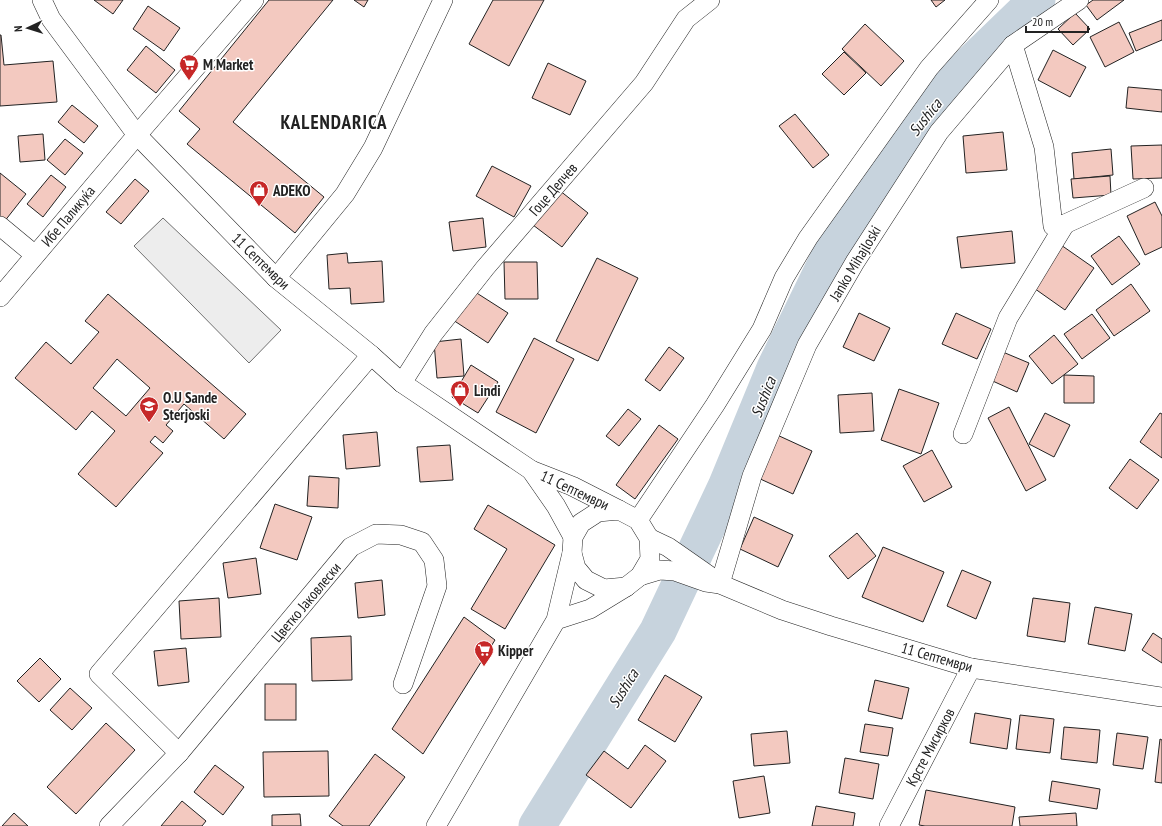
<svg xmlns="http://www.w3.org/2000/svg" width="1162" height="826" viewBox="0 0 1162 826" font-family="'PT Sans Narrow',sans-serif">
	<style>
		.parking { fill: #ededed; stroke: #6f6f6f }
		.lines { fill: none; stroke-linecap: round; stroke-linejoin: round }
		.river { stroke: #c7d3dd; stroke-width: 37 }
		.building { fill: #f3c9c0; stroke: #222; fill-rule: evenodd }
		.minor-casing { stroke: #222; stroke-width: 20 }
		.minor { stroke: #fff; stroke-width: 19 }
		.labels { text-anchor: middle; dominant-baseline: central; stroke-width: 3; stroke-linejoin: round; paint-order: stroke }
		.poi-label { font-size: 15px; font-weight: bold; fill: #222; stroke: #fff; text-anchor: start }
		.street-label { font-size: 15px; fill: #222; stroke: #fff }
		.water-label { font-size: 16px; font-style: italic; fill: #222; stroke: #fff }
		.district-label { font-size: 19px; font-weight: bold; letter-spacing: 1px; fill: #222; stroke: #fff }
	</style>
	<rect width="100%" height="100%" fill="#fff"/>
	<!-- parking -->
	<polygon class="parking" points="163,218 281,330 249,363 134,246"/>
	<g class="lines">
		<!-- river -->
		<polyline class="river" points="537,826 658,631 726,487 775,368 831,253 911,134 955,79 1037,0"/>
	</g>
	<!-- building -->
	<g class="building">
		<polygon points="94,0 123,0 113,14"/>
		<polygon points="269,0 333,0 233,122 324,197 295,233 187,144 200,129 179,111"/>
		<polygon points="354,0 368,0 364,7"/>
		<polygon points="493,0 544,0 509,66 469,44"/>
		<polygon points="931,0 945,0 936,7"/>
		<polygon points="1093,0 1124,0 1097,20 1086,5"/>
		<polygon points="148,6 180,28 164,51 133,29"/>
		<polygon points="1075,13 1090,29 1073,45 1058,29"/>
		<polygon points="1162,20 1162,40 1136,51 1129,33"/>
		<polygon points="1119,22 1134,52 1105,67 1090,37"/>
		<polygon points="865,24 904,61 881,86 842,49"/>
		<polygon points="0,35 1,35 4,65 53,61 57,102 0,106"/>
		<polygon points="146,46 175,70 156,93 127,70"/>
		<polygon points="1053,50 1086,67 1070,97 1038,80"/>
		<polygon points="844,52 866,73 844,95 822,74"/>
		<polygon points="548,63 586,81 570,115 532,98"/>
		<polygon points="1128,87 1162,90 1162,112 1126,108"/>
		<polygon points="72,105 98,126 84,143 58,122"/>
		<polygon points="795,114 829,155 813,168 779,126"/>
		<polygon points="1003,132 1007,170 966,173 963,136"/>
		<polygon points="43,134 45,160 20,162 18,136"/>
		<polygon points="65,139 83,153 65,175 47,160"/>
		<polygon points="1162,145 1162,178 1133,179 1131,146"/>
		<polygon points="1111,149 1113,175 1074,179 1072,153"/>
		<polygon points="492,166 531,186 514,217 476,196"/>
		<polygon points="0,173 26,194 4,222 0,218"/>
		<polygon points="51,175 66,187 43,217 27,204"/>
		<polygon points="1110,176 1111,195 1073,198 1071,179"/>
		<polygon points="135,179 149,191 121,224 106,212"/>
		<polygon points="559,190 588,213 562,247 533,225"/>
		<polygon points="1155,202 1162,216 1162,247 1145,255 1127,216"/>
		<polygon points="483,218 486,247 453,251 449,222"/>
		<polygon points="1012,231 1015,263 961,268 957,237"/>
		<polygon points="1119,236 1140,264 1112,285 1091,256"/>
		<polygon points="1061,245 1094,268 1065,310 1031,286"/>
		<polygon points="347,253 348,263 382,261 384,302 351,304 350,288 329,289 327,255"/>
		<polygon points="597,258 638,278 598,361 556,341"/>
		<polygon points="504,262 537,262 538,299 505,299"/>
		<polygon points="1131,284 1150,311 1114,336 1096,310"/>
		<polygon points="472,290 508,313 488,343 453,320"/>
		<path d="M108,294L246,414L224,439L184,404L166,425L173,431L163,443L155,436L150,442L163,453L116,507L78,474L115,431L92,411L76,430L15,378L46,342L71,364L99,332L85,321ZM117,359L150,388L126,416L93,388Z"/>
		<polygon points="859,313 890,328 874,361 843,347"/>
		<polygon points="956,313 991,329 977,359 942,344"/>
		<polygon points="1092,314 1110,338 1082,359 1064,334"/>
		<polygon points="1054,335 1078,364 1052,384 1029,356"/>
		<polygon points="534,338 574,359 536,433 496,412"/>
		<polygon points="461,339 464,376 437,378 434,342"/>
		<polygon points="669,347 684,358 660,391 645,380"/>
		<polygon points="998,350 1029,363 1017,392 986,378"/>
		<polygon points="471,365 498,382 478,413 452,397"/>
		<polygon points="1064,375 1094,376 1094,403 1064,403"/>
		<polygon points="899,389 939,403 921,454 881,440"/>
		<polygon points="872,393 874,431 840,433 838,395"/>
		<polygon points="1009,407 1046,480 1026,491 988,418"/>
		<polygon points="628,409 641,419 619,446 606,436"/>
		<polygon points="1045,413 1070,425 1054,457 1029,444"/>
		<polygon points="1160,413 1162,414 1162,458 1140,442"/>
		<polygon points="659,425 678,439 635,499 616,485"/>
		<polygon points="377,432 380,466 346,469 343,435"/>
		<polygon points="775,434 812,451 793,494 756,477"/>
		<polygon points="450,445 453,480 420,482 417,447"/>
		<polygon points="932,450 952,487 924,502 903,466"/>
		<polygon points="1130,459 1159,480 1137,509 1109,488"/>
		<polygon points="309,476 339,478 338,508 307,506"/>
		<polygon points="275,504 312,517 297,560 260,548"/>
		<polygon points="488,505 555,545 505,629 471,609 507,549 474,529"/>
		<polygon points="754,517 793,535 778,567 740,549"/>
		<polygon points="857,533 876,556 848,579 829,556"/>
		<polygon points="883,547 944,572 923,622 862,597"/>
		<polygon points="256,558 261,594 228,598 223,563"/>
		<polygon points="962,570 991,582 976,619 947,606"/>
		<polygon points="382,580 385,615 358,618 355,583"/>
		<polygon points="219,598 221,637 181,639 179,601"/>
		<polygon points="1033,598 1070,603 1065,642 1027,636"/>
		<polygon points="1095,607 1132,614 1125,651 1088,644"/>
		<polygon points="464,617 495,640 423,754 392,729"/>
		<polygon points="1153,633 1162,639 1162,663 1142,650"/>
		<polygon points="351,636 352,680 312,681 311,638"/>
		<polygon points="186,648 189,682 158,686 154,651"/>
		<polygon points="40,658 61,679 39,702 17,681"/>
		<polygon points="665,675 702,697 675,742 638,720"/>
		<polygon points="875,680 909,688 902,719 868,711"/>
		<rect x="265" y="684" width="31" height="36"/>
		<polygon points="70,688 92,708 72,730 50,710"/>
		<polygon points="975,713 1011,719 1007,749 970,743"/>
		<polygon points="1020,715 1054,719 1050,753 1016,749"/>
		<polygon points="106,723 135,750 76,814 47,787"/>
		<polygon points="865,724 893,728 888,756 860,752"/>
		<polygon points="1064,727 1100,730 1097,763 1061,759"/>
		<polygon points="787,731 790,763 754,766 751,734"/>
		<polygon points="1117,733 1148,737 1143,769 1113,765"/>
		<polygon points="1160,739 1162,740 1162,783 1155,782"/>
		<polygon points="645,745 666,761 631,808 586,775 604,751 628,769"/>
		<polygon points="328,751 329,796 264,797 263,752"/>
		<polygon points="375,754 405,777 369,826 343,826 329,816"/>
		<polygon points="845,758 879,764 873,799 839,793"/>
		<polygon points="215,765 244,787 223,815 194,792"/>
		<polygon points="764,776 770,813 739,818 733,781"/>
		<polygon points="1052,781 1100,789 1097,809 1049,801"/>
		<polygon points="926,790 1015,807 1012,826 925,826 919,825"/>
		<polygon points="182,801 206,821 202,826 161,826"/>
		<polygon points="816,806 855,813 853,826 812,826"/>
		<polygon points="14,813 28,826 2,826"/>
		<polygon points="1076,813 1077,826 1020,826 1019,817"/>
		<polygon points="300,814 301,826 272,826 272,815"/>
	</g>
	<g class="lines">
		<defs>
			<g id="minor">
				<polyline points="42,0 51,19 137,135 276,278 371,355 402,383 531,470 572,486 619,510"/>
				<polyline points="1013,45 1044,147 1053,226 1065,224 1144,188"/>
				<polyline points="0,226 35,255"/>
				<polyline points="276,278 345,194 373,148 443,0"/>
				<polyline points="0,297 137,135 254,0"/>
				<polyline points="402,383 433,334 485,268 644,83 686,19 710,0"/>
				<polyline points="963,434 1008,318 1065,224"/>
				<polyline points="531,470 556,506 573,537"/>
				<polyline points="638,520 715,405 762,329 784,278 808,238 929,68 989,0"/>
				<polyline points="649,538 668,547 711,577"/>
				<polyline points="572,553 576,568 586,580 604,589 626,587"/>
				<polyline points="640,576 660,570 675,571 706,582 720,584 782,610 831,626 971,668 1162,697"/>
				<polyline points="720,584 752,476 807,345 855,262 939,132 1013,45 1079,0"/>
				<polyline points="179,753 99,674 371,355"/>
				<polyline points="109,826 179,753 351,547 376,534 401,535 422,542 434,560 437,586 403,684"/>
				<polyline points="436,826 556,620 572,553 573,537 581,523 598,512 619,510 638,520 649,538 650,559 640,576 626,587 590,609 556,620"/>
				<polyline points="889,826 971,668"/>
			</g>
		</defs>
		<!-- minor casing -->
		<use href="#minor" class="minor-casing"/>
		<!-- minor -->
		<use href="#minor" class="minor"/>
	</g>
	<!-- icons -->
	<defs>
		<symbol id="supermarket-pin" viewBox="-11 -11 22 30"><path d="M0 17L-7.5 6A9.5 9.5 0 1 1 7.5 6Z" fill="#c62828" stroke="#fff"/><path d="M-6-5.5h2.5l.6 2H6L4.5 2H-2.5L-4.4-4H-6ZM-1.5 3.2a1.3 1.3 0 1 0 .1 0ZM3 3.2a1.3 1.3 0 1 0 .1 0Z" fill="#fff"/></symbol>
		<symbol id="shop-pin" viewBox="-11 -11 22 30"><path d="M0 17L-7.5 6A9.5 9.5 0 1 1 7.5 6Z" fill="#c62828" stroke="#fff"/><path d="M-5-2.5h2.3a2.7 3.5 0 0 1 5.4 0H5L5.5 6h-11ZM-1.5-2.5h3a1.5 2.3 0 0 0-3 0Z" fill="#fff"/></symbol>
		<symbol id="school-pin" viewBox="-11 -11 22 30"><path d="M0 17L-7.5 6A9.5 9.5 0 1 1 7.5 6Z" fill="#c62828" stroke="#fff"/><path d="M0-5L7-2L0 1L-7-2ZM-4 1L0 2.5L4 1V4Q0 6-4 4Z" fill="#fff"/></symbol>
	</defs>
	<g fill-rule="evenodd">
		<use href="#supermarket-pin" x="178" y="53" width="22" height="30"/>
		<use href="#shop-pin" x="248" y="179" width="22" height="30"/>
		<use href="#shop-pin" x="449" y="379" width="22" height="30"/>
		<use href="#school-pin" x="138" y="395" width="22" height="30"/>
		<use href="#supermarket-pin" x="473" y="639" width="22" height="30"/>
	</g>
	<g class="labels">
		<!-- poi labels -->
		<g class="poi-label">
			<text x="203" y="64">M Market</text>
			<text x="273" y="190">ADEKO</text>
			<text x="474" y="390">Lindi</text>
			<text x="163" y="397">O.U Sande<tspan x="163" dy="17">Sterjoski</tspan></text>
			<text x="498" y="650">Kipper</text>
		</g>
		<!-- street labels -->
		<g class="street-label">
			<text transform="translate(553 189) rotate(-49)">Гоце Делчев</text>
			<text transform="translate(68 216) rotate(-50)">Ибе Паликуќа</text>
			<text transform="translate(261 261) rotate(44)">11 Септември</text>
			<text transform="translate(855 263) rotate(-59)">Janko Mihajloski</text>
			<text transform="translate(575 490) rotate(25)">11 Септември</text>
			<text transform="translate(306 602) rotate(-50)">Цветко Јаковлески</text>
			<text transform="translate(937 657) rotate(16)">11 Септември</text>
			<text transform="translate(930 747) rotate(-62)">Крсте Мисирков</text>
		</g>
		<!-- water labels -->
		<g class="water-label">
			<text transform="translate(925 117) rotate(-52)">Sushica</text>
			<text transform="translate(763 397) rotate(-68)">Sushica</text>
			<text transform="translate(623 688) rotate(-58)">Sushica</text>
		</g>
		<!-- district labels -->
		<g class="district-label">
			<text x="334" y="122">KALENDARICA</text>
		</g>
	</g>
	<!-- north arrow -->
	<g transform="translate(28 28) rotate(266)" stroke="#ffffff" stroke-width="3" paint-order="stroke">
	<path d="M0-3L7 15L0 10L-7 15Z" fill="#222222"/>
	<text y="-6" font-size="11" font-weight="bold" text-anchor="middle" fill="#222222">N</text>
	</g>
	<!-- scale -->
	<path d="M1026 26v6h62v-6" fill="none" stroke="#222222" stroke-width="2"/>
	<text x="1032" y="26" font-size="12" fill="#222222" stroke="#ffffff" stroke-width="3" paint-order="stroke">20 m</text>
</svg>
